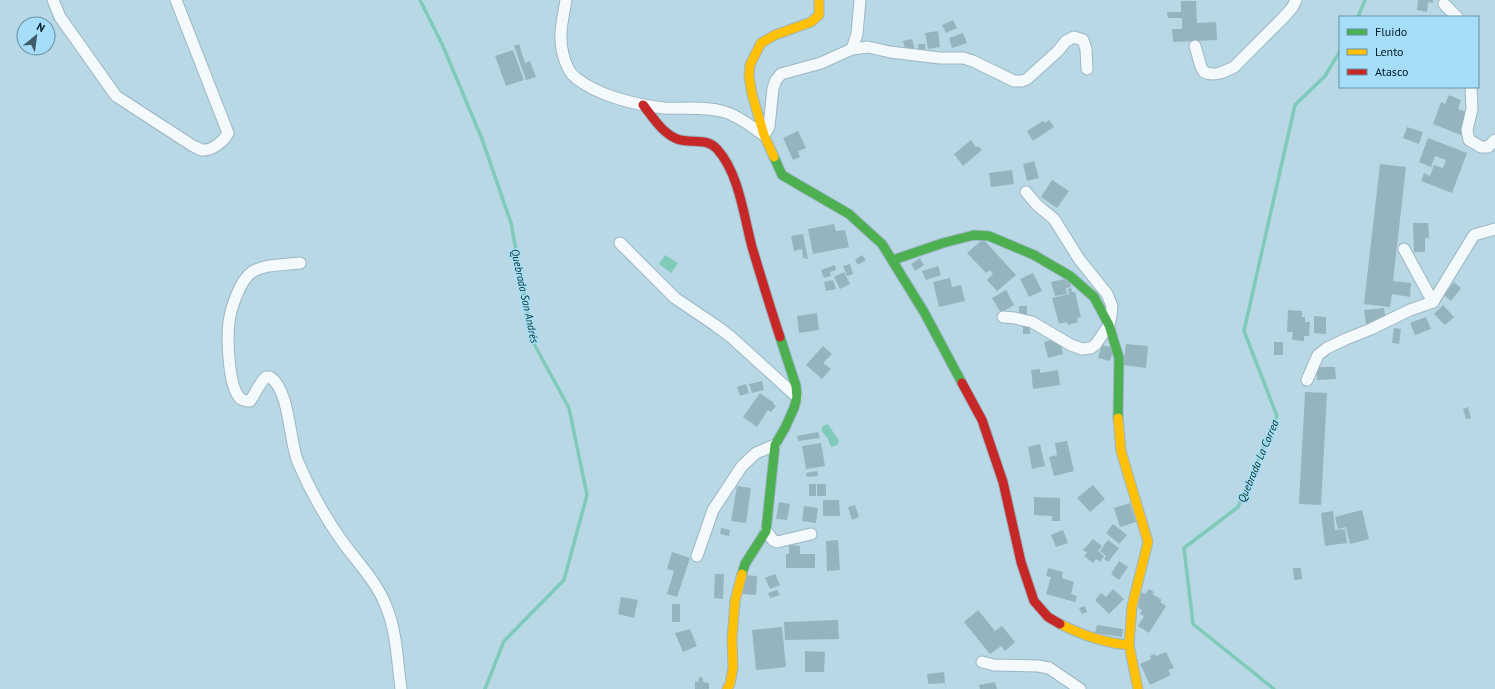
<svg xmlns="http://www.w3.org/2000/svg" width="1495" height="689" viewBox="0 0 1495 689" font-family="'PT Sans',sans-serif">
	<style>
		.water { fill: #7fcab8 }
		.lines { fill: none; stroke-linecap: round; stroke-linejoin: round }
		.stream { stroke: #7fcab8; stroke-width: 3.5 }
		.building { fill: #96b4bd }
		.street-casing { stroke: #9bb6c3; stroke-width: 13 }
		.fast-casing { stroke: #9bb6c3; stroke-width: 11 }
		.slow-casing { stroke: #9bb6c3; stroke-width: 11 }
		.jam-casing { stroke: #9bb6c3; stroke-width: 11 }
		.street { stroke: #f4f9fb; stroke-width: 11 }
		.fast { stroke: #4caf50; stroke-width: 9 }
		.slow { stroke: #ffc107; stroke-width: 9 }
		.jam { stroke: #c62828; stroke-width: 9 }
		.labels { text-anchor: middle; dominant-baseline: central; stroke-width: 3; stroke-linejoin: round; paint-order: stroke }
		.water-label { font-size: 11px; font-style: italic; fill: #053225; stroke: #a6def9 }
	</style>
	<rect width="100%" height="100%" fill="#b9d8e6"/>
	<!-- water -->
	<g class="water">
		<polygon points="665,255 678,263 671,273 659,264"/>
		<polygon points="828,424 839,441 837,445 831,447 828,439 821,430 823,426"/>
	</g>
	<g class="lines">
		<!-- stream -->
		<g class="stream">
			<polyline points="420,0 442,44 482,139 511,223 533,342 569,408 587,495 564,580 504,641 485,689"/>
			<polyline points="1358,17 1365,0"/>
			<polyline points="1274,689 1193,624 1184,548 1238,507 1277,416 1244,331 1295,105 1325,76 1340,51"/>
		</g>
	</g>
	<!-- building -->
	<g class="building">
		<polygon points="1418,0 1433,0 1433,3 1428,2 1427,12 1417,10"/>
		<polygon points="1181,1 1196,1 1197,23 1216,22 1217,40 1173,42 1172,29 1182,29 1182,18 1168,18 1167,12 1181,12"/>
		<polygon points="953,20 957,28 946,33 942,25"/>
		<polygon points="938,31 940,47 928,49 925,33"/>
		<polygon points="963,33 967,43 952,48 949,38"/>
		<polygon points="912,39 915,51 906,53 903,41"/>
		<polygon points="519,44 525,63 530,61 536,77 526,80 514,46"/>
		<polygon points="918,44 925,44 926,53 919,53"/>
		<polygon points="513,50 524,80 506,86 495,56"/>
		<polygon points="1449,95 1461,100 1458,109 1469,113 1461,135 1433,124 1441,102 1445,104"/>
		<polygon points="1049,120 1054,127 1033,141 1027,131 1043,121 1045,123"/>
		<polygon points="1407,127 1423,132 1419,144 1403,138"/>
		<polygon points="798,131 806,148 798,151 800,157 793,160 783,138"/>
		<polygon points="1428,138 1467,153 1452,193 1421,181 1424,173 1430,176 1434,165 1443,168 1446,160 1435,156 1431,167 1419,162"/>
		<polygon points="971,140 976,147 978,146 982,150 963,166 954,154"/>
		<polygon points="1034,161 1039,178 1027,181 1023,164"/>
		<polygon points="1380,164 1406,167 1393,281 1411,283 1410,297 1392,294 1390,307 1364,304"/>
		<polygon points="1012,170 1014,184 991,187 989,173"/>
		<polygon points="1052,180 1069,191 1057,208 1041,197"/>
		<polygon points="1413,223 1428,223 1429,238 1425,238 1425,252 1414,252"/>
		<polygon points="834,224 836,231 845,230 849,247 813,254 808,229"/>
		<polygon points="803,234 808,259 803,258 802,249 794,251 791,236"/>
		<polygon points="983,239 1016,275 997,291 987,280 993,274 990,270 986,273 967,253"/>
		<polygon points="862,255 866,260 858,265 855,260"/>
		<polygon points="920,258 924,265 915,271 911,264"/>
		<polygon points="850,264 853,274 847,276 843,266"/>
		<polygon points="835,265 836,270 830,272 831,276 824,278 821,270"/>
		<polygon points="938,266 941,275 926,280 922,271"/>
		<polygon points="844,272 850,284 840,289 834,277"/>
		<polygon points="1033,273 1042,291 1029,297 1020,279"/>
		<polygon points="950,278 952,287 961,285 965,301 939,307 933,282"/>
		<polygon points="1069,278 1071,287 1066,288 1067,294 1055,296 1051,282"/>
		<polygon points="833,280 836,289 826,291 824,282"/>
		<polygon points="1454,282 1461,288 1451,301 1444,295"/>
		<polygon points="1071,288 1072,292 1075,292 1081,317 1077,318 1078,322 1068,325 1067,322 1059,324 1052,298 1069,294 1068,289"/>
		<polygon points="1006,290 1014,305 1001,313 992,298"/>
		<polygon points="1443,305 1454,317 1445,325 1434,314"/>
		<rect x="1019" y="306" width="8" height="8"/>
		<polygon points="1384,308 1386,321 1366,324 1364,310"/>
		<polygon points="1288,310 1302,311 1302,317 1305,317 1305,322 1310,322 1309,336 1304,336 1304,341 1292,340 1293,332 1287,332"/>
		<polygon points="817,313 819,330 799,333 797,316"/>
		<polygon points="1314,316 1326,317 1326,334 1314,333"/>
		<polygon points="1426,317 1431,329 1415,335 1410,323"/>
		<polygon points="1023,324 1029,324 1030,334 1023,334"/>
		<polygon points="1394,328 1401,329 1399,344 1392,343"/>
		<polygon points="1054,339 1056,343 1060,342 1063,354 1048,358 1044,342"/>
		<rect x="1274" y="342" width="9" height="13"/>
		<polygon points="1126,344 1148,346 1146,368 1123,365"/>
		<polygon points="1102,345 1114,348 1110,361 1098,358"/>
		<polygon points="823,346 832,354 823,363 831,369 822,379 806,365"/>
		<polygon points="1317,367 1335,367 1336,379 1317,380"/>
		<polygon points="1040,369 1040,373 1058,370 1060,385 1033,389 1031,370"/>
		<polygon points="762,381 764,390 752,393 749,384"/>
		<polygon points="746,384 749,393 740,396 737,387"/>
		<polygon points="1305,392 1327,393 1321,505 1299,504"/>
		<polygon points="760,393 774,403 773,404 776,406 771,412 768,410 757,427 743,417"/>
		<polygon points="1468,407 1471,418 1466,419 1463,409"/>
		<polygon points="818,432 820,438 798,441 797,436"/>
		<polygon points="1067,441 1074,471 1054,476 1049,457 1057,455 1055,443"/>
		<polygon points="821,443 825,466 806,469 802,446"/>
		<polygon points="1040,444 1045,466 1032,469 1028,447"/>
		<polygon points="817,471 818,476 807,477 806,473"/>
		<rect x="809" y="484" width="7" height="12"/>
		<rect x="817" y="484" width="9" height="12"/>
		<polygon points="1093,485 1105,499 1090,512 1077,498"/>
		<polygon points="737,486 751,488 746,523 731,521"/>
		<polygon points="1034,497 1060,498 1060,521 1052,521 1052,516 1034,515"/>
		<polygon points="823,500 839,500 840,516 823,516"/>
		<polygon points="779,502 790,504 787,520 776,519"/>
		<polygon points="1130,503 1136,522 1120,527 1114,508"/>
		<polygon points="855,505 859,517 852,520 848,507"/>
		<polygon points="804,506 818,508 816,523 802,521"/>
		<polygon points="1362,510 1369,539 1350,544 1346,527 1338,529 1335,517"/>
		<polygon points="1333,511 1335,530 1345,529 1347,543 1325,546 1321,513"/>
		<polygon points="1113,524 1127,535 1119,544 1106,533"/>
		<polygon points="721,528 730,530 729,536 720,534"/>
		<polygon points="1063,530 1068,543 1056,547 1051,535"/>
		<polygon points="1093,539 1102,546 1098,551 1104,556 1100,562 1096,559 1093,563 1084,556 1087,553 1083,550"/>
		<polygon points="838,540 840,570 827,571 826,541"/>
		<polygon points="1108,540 1119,548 1108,562 1104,559 1106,556 1100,551"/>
		<polygon points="789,545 800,546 800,554 815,554 815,568 786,568 786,554 789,554"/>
		<polygon points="672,552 690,558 677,597 667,594 674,571 667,569"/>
		<polygon points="1119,561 1128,567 1119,580 1111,574"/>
		<polygon points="1048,568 1063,572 1062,578 1074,582 1071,594 1077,596 1075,602 1046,594 1051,577 1046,576"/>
		<polygon points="1293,568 1301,568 1302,579 1294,580"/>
		<polygon points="715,574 724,574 723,599 714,598"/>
		<polygon points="775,574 780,585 770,589 765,578"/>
		<polygon points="745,575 757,576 756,595 743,594"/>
		<polygon points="1113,589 1124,599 1109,614 1095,600 1101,593 1106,597"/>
		<polygon points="1149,589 1154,592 1152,594 1162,600 1160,602 1166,606 1149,633 1138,626 1144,616 1140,614 1142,610 1138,608 1141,592 1145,594"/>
		<polygon points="777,590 780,595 770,598 768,593"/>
		<polygon points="621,597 638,600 634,618 618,614"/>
		<rect x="672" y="604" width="8" height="18"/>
		<polygon points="1085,606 1087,612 1082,614 1079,608"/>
		<polygon points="978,610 995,631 1002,626 1015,642 1005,651 1001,646 990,654 964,622"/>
		<polygon points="838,620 839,639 785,640 784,622"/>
		<polygon points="1097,625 1123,629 1122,637 1095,633"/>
		<polygon points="782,627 786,667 756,670 752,630"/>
		<polygon points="690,629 697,646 683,652 675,633"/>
		<polygon points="805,651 825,652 824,672 805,672"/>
		<polygon points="1166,652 1174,668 1168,670 1171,675 1150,685 1140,664 1151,659 1150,656 1154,654 1156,656"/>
		<polygon points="944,672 945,683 928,684 927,674"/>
		<polygon points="699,677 703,678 703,682 709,683 709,689 695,689 695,681 698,682"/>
		<polygon points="995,682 997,689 980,689 979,685"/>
	</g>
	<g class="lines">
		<defs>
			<g id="street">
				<path d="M53,0L60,17L116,96L193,146C196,147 199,149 202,150C212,151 224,141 228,133L176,0"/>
				<path d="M566,0C563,18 558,36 563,54C565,62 569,73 576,78C598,96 637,105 664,108C684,109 706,106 725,112C739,116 752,127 764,135L769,127L773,88L776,80L781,74L821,63L852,49L857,34L860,0"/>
				<polyline points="1444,4 1457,17"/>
				<path d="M1195,46L1201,67L1204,72C1214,77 1224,72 1234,67L1283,18L1292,8L1296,0"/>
				<polyline points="852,49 868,47 890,52 940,58 963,58 973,61 1014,81 1022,81 1027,79 1058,51 1066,41 1074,37 1083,40 1086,49 1087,69"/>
				<polyline points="1471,87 1472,109 1467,130 1469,140 1481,147 1488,147 1495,140"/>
				<polyline points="620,243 675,298 715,325 731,337 797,397"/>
				<polyline points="1404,249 1433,302"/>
				<path d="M300,263C284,265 265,264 252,272C240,280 231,308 229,322C227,338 228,388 241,399C244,401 247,401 250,401C256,393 259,383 266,377H270C290,390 289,441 298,462C310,490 324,516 342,541C357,562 377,582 386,606C397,632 397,661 401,689"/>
				<polyline points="1003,317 1015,318 1032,322 1071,345 1082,349 1091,348 1096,344 1109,325 1111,316 1112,306 1107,294 1079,259 1054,219 1037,205 1026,192"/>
				<polyline points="1307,380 1318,355 1327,348 1346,339 1371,329 1410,310 1433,302 1474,235 1495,229"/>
				<polyline points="766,531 773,540 777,542 811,534"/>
				<polyline points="697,556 713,510 742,466 756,453 775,445"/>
				<polyline points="982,662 994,665 1038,666 1049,668 1080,689"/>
			</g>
			<g id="fast">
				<polyline points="774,157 782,175 849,214 882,244 924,312 962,383"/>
				<polyline points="893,260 943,243 974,235 989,236 1034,255 1070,276 1094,297 1109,325 1119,358 1118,418"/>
				<polyline points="742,574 745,564 766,531 775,445 785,428 794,408 797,397 796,386 780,337"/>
			</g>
			<g id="slow">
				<polyline points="774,157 764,135 752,94 749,76 750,65 761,43 775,35 811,22 819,15 819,0"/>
				<polyline points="1118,418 1121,451 1148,542 1132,606 1129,645"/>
				<path d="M1060,624C1082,635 1104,643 1129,645L1138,689"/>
				<polyline points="727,689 730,684 733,668 732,639 735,601 742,574"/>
			</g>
			<g id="jam">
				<path d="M643,105C653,117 662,133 677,139C691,144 706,137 717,149C739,173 744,217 752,247C761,277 770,307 780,337"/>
				<polyline points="962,383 982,420 1003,482 1021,562 1034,601 1048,617 1060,624"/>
			</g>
		</defs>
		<!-- street casing -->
		<use href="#street" class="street-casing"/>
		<!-- fast casing -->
		<use href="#fast" class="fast-casing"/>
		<!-- slow casing -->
		<use href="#slow" class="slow-casing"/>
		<!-- jam casing -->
		<use href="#jam" class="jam-casing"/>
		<!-- street -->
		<use href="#street" class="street"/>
		<!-- fast -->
		<use href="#fast" class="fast"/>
		<!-- slow -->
		<use href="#slow" class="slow"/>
		<!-- jam -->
		<use href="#jam" class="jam"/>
	</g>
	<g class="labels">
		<!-- water labels -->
		<g class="water-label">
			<text transform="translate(525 296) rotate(78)">Quebrada San Andrés</text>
			<text transform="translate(1258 461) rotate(-67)">Quebrada La Correa</text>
		</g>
	</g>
	<!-- legend -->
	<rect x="1339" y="16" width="140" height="72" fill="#a6def9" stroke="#6490a5"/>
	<rect x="1347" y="29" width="20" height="6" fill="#4caf50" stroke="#6490a5"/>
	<text x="1375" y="36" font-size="12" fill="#001a26">Fluido</text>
	<rect x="1347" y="49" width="20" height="6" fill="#ffc107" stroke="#6490a5"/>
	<text x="1375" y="56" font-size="12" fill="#001a26">Lento</text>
	<rect x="1347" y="69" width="20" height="6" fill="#c62828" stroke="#6490a5"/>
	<text x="1375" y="76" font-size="12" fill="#001a26">Atasco</text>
	<!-- north arrow -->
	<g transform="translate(36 36) rotate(29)"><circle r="19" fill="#a6def9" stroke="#6490a5"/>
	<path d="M0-3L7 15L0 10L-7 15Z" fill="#415c69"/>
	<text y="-6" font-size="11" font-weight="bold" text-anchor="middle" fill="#001a26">N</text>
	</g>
</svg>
